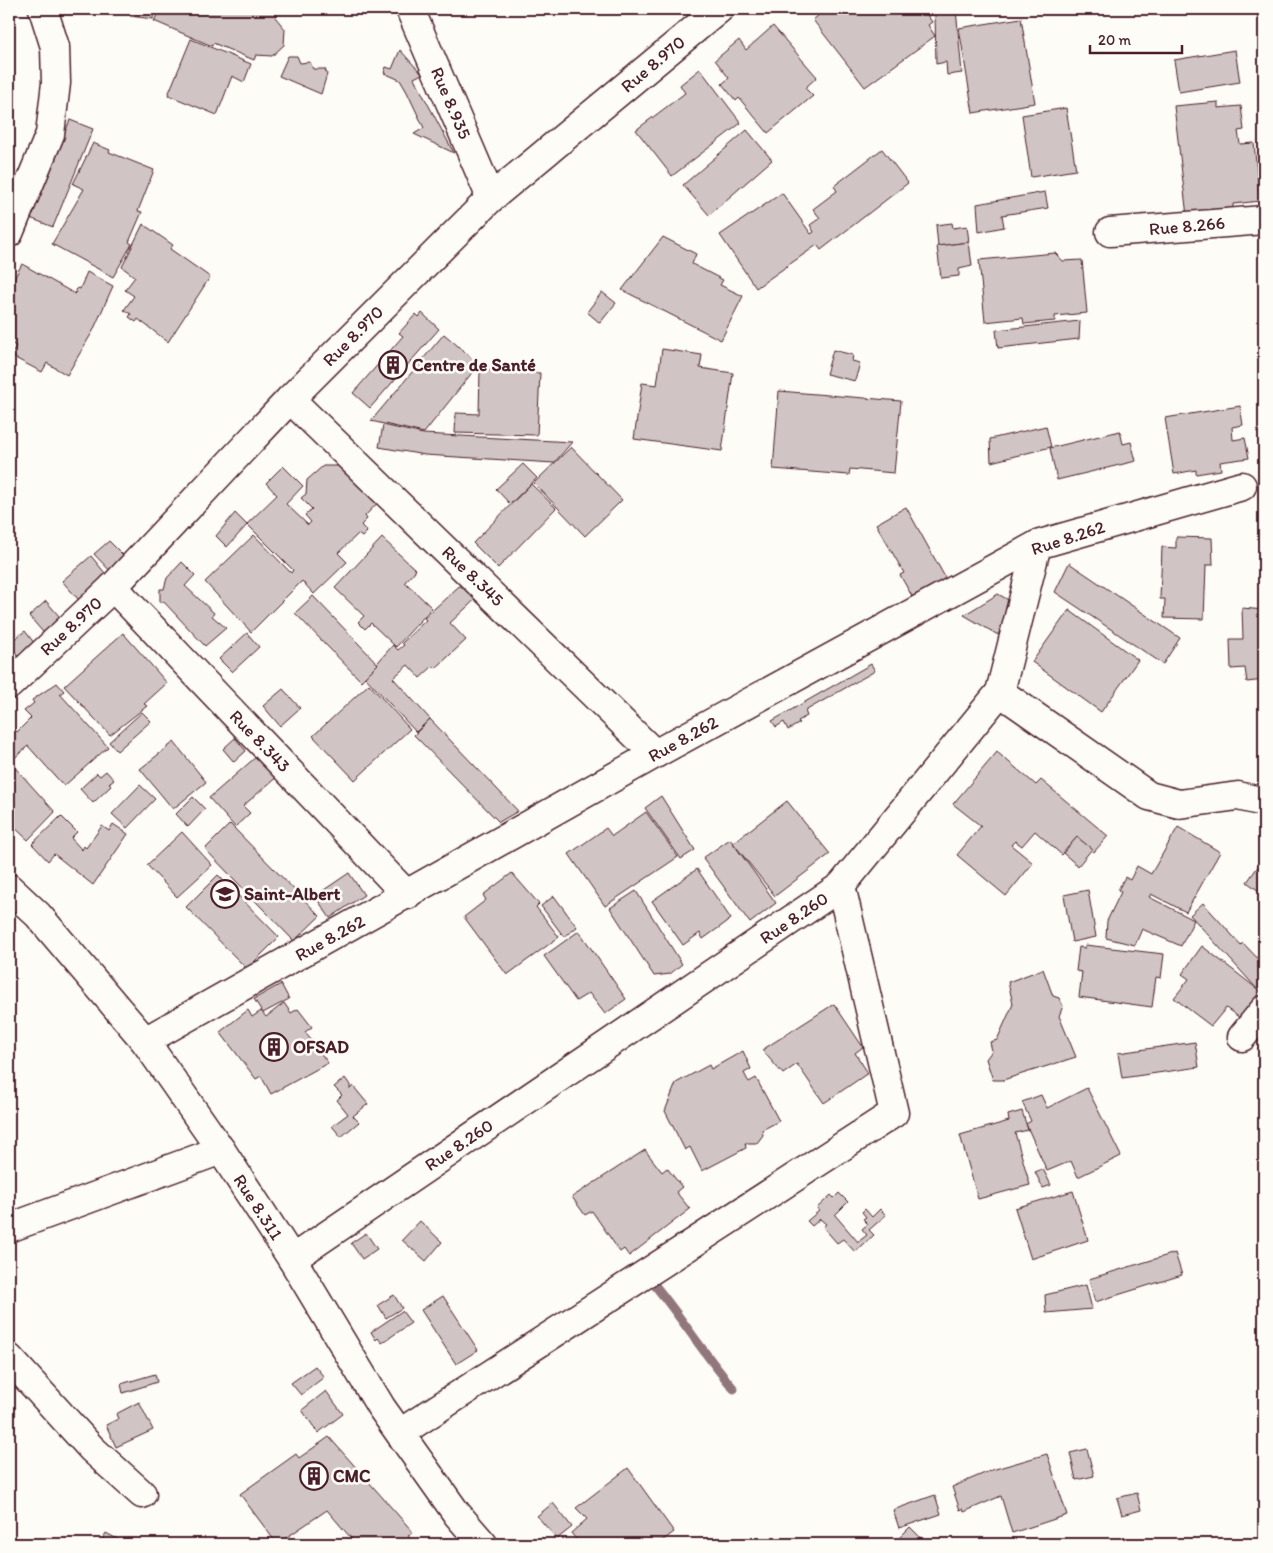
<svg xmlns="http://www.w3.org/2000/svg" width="1273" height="1553" viewBox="0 0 1273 1553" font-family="Itim,sans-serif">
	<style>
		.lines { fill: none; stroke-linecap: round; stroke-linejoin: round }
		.stream { stroke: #91777b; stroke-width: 9 }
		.building { fill: #d0c5c4; stroke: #4a1f2b }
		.minor-casing { stroke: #4a1f2b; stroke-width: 31 }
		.secondary-casing { stroke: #4a1f2b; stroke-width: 31 }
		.minor { stroke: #fdfcf7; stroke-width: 28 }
		.secondary { stroke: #fdfcf7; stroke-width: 28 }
		.labels { text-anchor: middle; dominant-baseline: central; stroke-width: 5; stroke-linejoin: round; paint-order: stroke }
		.street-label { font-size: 18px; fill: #4a1f2b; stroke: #fdfcf7 }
		.poi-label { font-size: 18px; font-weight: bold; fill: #4a1f2b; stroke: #fdfcf7; text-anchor: start }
	</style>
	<rect width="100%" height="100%" fill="#fdfcf7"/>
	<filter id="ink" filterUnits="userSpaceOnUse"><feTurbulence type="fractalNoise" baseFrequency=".02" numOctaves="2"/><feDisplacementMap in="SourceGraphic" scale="10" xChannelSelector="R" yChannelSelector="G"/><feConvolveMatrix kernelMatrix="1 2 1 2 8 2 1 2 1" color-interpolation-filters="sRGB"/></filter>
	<g filter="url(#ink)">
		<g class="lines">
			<!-- stream -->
			<path class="stream" d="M648,1277C679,1313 703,1354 734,1389"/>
		</g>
		<!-- building -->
		<g class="building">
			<polygon points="133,9 154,9 153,19 130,16"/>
			<polygon points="160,9 280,9 275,17 285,29 284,45 272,56 256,55 254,60 213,43 212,46 154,21"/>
			<polygon points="826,9 923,9 932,22 928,25 935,36 865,87 813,20"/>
			<polygon points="926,9 956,9 962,73 947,75 946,62 936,64 935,15 927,15"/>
			<polygon points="1021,18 1035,103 973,113 959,28"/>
			<polygon points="773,26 817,77 805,88 813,96 768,133 739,98 736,101 722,84 729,78 715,60 739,40 746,50"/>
			<polygon points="191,39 251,64 244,82 232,76 217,115 168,95"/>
			<polygon points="400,50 422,74 414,78 454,153 414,134 424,128 407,92 400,80 384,73 386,67 392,69"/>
			<polygon points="1235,50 1240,82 1179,92 1174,60"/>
			<polygon points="288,56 297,56 300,63 310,62 313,69 325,69 327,74 321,94 279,76"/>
			<polygon points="700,69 741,123 672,176 636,130 685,93 680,85"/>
			<polygon points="1218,102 1218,108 1241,106 1244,130 1238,131 1240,144 1254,143 1260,201 1233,204 1233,210 1187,216 1174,106"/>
			<polygon points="1066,108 1076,170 1031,177 1022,115"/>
			<polygon points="70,120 93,129 53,227 30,218"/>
			<polygon points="747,130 772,160 709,215 683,185"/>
			<polygon points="93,143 110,150 109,152 154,170 138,211 142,212 129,242 132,244 113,277 52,244 84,189 73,184"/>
			<polygon points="882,149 908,183 821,250 817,245 756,288 720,235 782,193 811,234 814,232 810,225 820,218 813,209 837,191 834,186"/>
			<polygon points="1045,192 1048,208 1002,215 1004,227 979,232 977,204"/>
			<polygon points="952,223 953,228 967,226 969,242 938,246 936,225"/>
			<polygon points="143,224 173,245 170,249 210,277 168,342 138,319 136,322 129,317 131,314 124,310 134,296 125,290 135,277 122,267"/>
			<polygon points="663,237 696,254 692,264 723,280 720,285 743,296 721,340 622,290"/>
			<polygon points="969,242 972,266 959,269 959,276 941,278 937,246"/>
			<polygon points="1055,253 1063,261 1082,260 1087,313 1055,316 1055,321 1024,324 1023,318 985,322 979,260"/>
			<polygon points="22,264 75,294 77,288 80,289 87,272 113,286 93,331 67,375 47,363 42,372 11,356 16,346 9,342 9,288"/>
			<polygon points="602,292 616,303 600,323 587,312"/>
			<polygon points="422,313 439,329 370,408 353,393 403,336 399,333 416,314 419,317"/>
			<polygon points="1080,321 1079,339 998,348 996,330"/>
			<polygon points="444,334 479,364 424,433 371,421"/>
			<polygon points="662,349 702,355 700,368 733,373 722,451 634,439 642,383 657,385"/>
			<polygon points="833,350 853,355 852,361 860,363 855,381 826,374"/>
			<polygon points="480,370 540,373 537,435 455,433 456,413 479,414"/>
			<polygon points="1264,385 1264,443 1262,443"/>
			<polygon points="779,391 901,401 894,473 850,469 849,475 773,469"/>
			<polygon points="1240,406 1243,425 1232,427 1233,440 1245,438 1249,458 1220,462 1221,470 1196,474 1196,470 1174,474 1165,418"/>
			<polygon points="383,425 423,434 572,442 554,463 425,455 379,447"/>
			<polygon points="1046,426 1051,447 991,462 990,439"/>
			<polygon points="1120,431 1123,444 1131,442 1136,461 1057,480 1050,448"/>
			<polygon points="571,447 622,500 585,536 534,483"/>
			<polygon points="345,457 384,496 365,516 367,519 361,525 367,532 362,537 358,534 338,553 347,562 314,594 302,581 251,632 205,582 254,535 291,573 293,570 247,524 277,495 266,483 283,466 303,486 286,504 308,525 311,522 305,515 312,509 301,498 306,494 307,480 323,466 337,466"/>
			<polygon points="523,464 537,478 510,504 496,489"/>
			<polygon points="531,484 556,508 498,568 473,543"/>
			<polygon points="906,507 946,579 913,598 900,575 904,573 876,524"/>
			<polygon points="235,513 247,525 227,547 216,536"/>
			<polygon points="1176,537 1212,538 1213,565 1206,565 1204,619 1164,618 1165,599 1160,599 1162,547 1176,548"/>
			<polygon points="382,538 416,570 405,582 432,608 396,647 371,623 365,629 358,622 364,616 335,588"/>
			<polygon points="109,541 128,560 113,574 94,554"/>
			<polygon points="91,556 114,584 86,608 62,581"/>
			<polygon points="182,562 195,575 185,586 214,613 212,616 226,628 205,646 164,602 160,602 160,589 164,589 167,578"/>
			<polygon points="1069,563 1180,638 1163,664 1055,592"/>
			<polygon points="468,578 482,593 450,623 466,640 436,668 433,666 420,678 408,665 393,678 430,719 416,732 365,677 393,645 398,650 404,645 402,643 426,620 424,618"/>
			<polygon points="998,594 1012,602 998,635 964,615"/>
			<polygon points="313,596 378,664 361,681 295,613"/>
			<polygon points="46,601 66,624 49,639 29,616"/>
			<polygon points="1242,608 1264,610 1264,680 1247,682 1245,668 1231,669 1230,639 1243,639"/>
			<polygon points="1069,610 1138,660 1101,712 1032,662"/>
			<polygon points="25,631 35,644 19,658 9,643"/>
			<polygon points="123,633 167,683 144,704 147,706 110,735 64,686"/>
			<polygon points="247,633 259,647 232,672 219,659"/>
			<polygon points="9,647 16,658 9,664"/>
			<polygon points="871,664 875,671 805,711 807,716 798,721 800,723 788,730 784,722 776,727 772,721"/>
			<polygon points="57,683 64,691 60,694 108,747 64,786 28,746 10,762 55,812 28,840 11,824 16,819 9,812 9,733 14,729 17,732 31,718 24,711 34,703 32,700"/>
			<polygon points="369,684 410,729 355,780 313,736"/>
			<polygon points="283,689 300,708 280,726 263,706"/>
			<polygon points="142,712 151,721 117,751 109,742"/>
			<polygon points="430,719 518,811 499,822 414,735"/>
			<polygon points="235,738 246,751 234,762 223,749"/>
			<polygon points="174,742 206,782 173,809 140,769"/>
			<polygon points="265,749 279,775 243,806 250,813 235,827 209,798"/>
			<polygon points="997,752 1036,785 1041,780 1108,836 1094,852 1077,837 1062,855 1035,831 1022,846 1015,841 1011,845 1033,863 1006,896 957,855 981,826 953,804"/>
			<polygon points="106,771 114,780 109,784 111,786 93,803 80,789 97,773 100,776"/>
			<polygon points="140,785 155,799 127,828 112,814"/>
			<polygon points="661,796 695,850 681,859 645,808"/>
			<polygon points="193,797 205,809 188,827 176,814"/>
			<polygon points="787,801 830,854 775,896 733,843"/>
			<polygon points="646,812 678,857 605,906 569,854 606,828 612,836"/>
			<polygon points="61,816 77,832 71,838 82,850 84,846 86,848 102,826 109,831 113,824 128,834 93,885 54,854 48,861 32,844"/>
			<polygon points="230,824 320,916 294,941 205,849"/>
			<polygon points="1178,827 1220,852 1186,912 1151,894 1149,897 1194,920 1181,946 1142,929 1135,945 1106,938 1107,921 1121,892 1118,890 1125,877 1130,880 1137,866 1151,874"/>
			<polygon points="182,832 212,865 177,897 147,865"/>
			<polygon points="1077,837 1092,849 1078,866 1063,853"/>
			<polygon points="730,839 776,903 750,923 703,858"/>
			<polygon points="1264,858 1264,895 1247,882"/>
			<polygon points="697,869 731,919 703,939 700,933 683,945 652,901"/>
			<polygon points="349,873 364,895 330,918 315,896"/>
			<polygon points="512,873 539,904 536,907 559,937 507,975 464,917 486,900 483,895"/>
			<polygon points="218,875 279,937 247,969 186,907"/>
			<polygon points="1088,890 1096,937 1072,942 1064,895"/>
			<polygon points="636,891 682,964 670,974 654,976 610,908"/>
			<polygon points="554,896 577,927 564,937 541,906"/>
			<polygon points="1203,903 1241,945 1243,943 1264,965 1262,967 1264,969 1264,986 1259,991 1190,915"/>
			<polygon points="579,931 626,999 605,1014 589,993 576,1001 544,956"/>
			<polygon points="1085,945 1164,954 1161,978 1156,977 1152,1007 1079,997 1082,972 1076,971 1079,947 1085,948"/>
			<polygon points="1202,946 1260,991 1240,1018 1226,1008 1211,1026 1174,998 1189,979 1182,974"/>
			<polygon points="1043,969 1053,996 1059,998 1063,1006 1059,1016 1076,1057 1003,1080 993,1080 986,1059 992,1051 990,1042 997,1040 1013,1004 1008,982"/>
			<polygon points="281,984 289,999 263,1013 254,999"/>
			<polygon points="284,1003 291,1013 298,1009 312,1027 305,1032 328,1063 271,1094 261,1076 256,1079 220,1032 248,1010 252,1017 261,1011 266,1017"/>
			<polygon points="834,1004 863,1047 855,1053 868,1073 824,1103 797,1064 783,1074 762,1050"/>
			<polygon points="1195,1042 1199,1067 1122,1078 1118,1053"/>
			<polygon points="743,1051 751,1069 744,1073 747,1079 749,1082 756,1078 779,1121 762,1130 763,1135 757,1143 745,1143 746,1148 702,1171 690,1147 685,1150 665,1111 676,1083 709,1065 711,1069"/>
			<polygon points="345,1078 350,1085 350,1089 353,1086 368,1104 353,1116 359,1122 341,1137 332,1126 348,1114 337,1100 342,1095 334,1087"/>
			<polygon points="1087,1088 1121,1156 1078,1177 1071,1161 1047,1171 1026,1124 1031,1121 1022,1102 1041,1095 1047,1108"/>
			<polygon points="1022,1111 1028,1130 1015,1133 1030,1185 978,1199 960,1135 1009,1121 1008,1115"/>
			<polygon points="645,1150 662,1172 667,1168 682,1187 676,1192 690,1209 629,1256 624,1249 620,1252 592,1211 585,1215 572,1197"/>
			<polygon points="1043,1169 1051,1185 1043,1188 1035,1172"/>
			<polygon points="1073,1191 1088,1240 1031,1259 1015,1208"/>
			<polygon points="839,1193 848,1202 835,1215 858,1242 867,1235 862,1229 868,1224 863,1219 866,1217 862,1212 865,1209 872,1217 880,1209 886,1215 869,1230 874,1235 855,1252 843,1239 837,1243 823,1227 826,1224 820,1219 812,1226 807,1221 819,1211 817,1208 831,1195 834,1198"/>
			<polygon points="420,1221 442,1242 426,1261 402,1240"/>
			<polygon points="366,1233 377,1249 362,1259 351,1243"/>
			<polygon points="1175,1253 1182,1275 1095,1302 1089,1279"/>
			<polygon points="1086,1285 1092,1309 1046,1313 1045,1295"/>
			<polygon points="394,1295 402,1308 386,1318 378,1305"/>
			<polygon points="443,1296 478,1350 456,1364 421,1310"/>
			<polygon points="402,1311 411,1323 382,1343 378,1338 376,1340 371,1332"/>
			<polygon points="315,1366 324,1377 301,1395 291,1383"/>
			<polygon points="155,1374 157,1382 123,1393 121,1384"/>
			<polygon points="326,1391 343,1414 318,1433 302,1410"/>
			<polygon points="139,1402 153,1430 116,1447 106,1425 118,1419 116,1414"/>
			<polygon points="329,1437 413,1532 408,1536 415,1544 356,1544 327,1510 277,1544 240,1494 296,1454 299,1458"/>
			<polygon points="1087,1449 1094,1476 1076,1480 1070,1453"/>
			<polygon points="1047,1454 1067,1515 1012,1533 1001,1496 964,1512 963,1509 960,1510 952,1487 992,1470"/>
			<polygon points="628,1468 674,1532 658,1544 580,1544 571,1533 587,1519 576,1508"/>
			<polygon points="1137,1493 1141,1510 1122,1515 1117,1498"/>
			<polygon points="935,1495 941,1514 899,1528 893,1510"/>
			<polygon points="553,1503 572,1527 557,1539 537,1516"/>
			<polygon points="910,1527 927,1544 893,1544"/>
			<polygon points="106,1533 123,1542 122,1544 100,1544"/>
		</g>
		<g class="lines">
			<defs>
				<g id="minor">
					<polyline points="410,9 491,198"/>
					<polyline points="1110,232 1264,220"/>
					<polyline points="9,233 50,134 56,83 55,47 43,9"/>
					<polyline points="290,399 655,754"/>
					<polyline points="113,587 407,895"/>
					<polyline points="9,685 113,587 290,399 491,198 719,9"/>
					<polyline points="1000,692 1037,545"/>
					<polyline points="1242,1037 1264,1010"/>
					<polyline points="145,1041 655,754 1037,545 1242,486"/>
					<polyline points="9,1228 221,1150"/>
					<polyline points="292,1259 841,886 1000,692 1149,796 1179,804 1238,796 1264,802"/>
					<polyline points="9,1358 92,1449 142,1494"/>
					<polyline points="400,1433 894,1113 841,886"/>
				</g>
				<polyline id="secondary" points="9,888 38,915 145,1041 221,1150 292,1259 381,1407 457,1514 483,1544"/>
			</defs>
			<!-- minor casing -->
			<use href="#minor" class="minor-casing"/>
			<!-- secondary casing -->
			<use href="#secondary" class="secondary-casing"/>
			<!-- minor -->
			<use href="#minor" class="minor"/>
			<!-- secondary -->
			<use href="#secondary" class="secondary"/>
		</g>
	</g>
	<!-- icons -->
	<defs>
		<symbol id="building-ring" viewBox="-11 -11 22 22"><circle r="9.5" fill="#fdfcf7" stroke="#4a1f2b" stroke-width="1.5"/><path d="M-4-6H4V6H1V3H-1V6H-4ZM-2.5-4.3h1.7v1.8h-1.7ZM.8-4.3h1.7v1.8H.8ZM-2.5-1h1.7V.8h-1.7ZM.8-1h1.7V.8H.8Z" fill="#4a1f2b"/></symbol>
		<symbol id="school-ring" viewBox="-11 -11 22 22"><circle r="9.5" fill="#fdfcf7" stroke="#4a1f2b" stroke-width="1.5"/><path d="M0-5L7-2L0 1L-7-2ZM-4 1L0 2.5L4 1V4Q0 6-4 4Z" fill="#4a1f2b"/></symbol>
	</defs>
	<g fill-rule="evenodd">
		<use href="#building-ring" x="377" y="349" width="32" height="32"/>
		<use href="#school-ring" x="209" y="878" width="32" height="32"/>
		<use href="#building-ring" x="258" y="1031" width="32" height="32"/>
		<use href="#building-ring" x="298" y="1460" width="32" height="32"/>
	</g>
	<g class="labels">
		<!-- street labels -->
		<g class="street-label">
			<text transform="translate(653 64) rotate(-40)">Rue 8.970</text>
			<text transform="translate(451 103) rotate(67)">Rue 8.935</text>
			<text transform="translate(1187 226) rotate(-5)">Rue 8.266</text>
			<text transform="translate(353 336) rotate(-45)">Rue 8.970</text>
			<text transform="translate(1068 538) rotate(-18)">Rue 8.262</text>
			<text transform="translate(473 576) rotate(44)">Rue 8.345</text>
			<text transform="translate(71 626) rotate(-43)">Rue 8.970</text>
			<text transform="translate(683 739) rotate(-29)">Rue 8.262</text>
			<text transform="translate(260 741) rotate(46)">Rue 8.343</text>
			<text transform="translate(794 918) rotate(-34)">Rue 8.260</text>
			<text transform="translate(330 938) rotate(-29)">Rue 8.262</text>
			<text transform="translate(459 1145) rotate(-34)">Rue 8.260</text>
			<text transform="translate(258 1207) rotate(57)">Rue 8.311</text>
		</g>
		<!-- poi labels -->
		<g class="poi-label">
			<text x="412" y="365">Centre de Santé</text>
			<text x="244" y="894">Saint-Albert</text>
			<text x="293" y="1047">OFSAD</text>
			<text x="333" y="1476">CMC</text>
		</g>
	</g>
	<!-- margin -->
	<rect width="1273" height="1553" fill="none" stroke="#fdfcf7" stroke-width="30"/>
	<rect x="15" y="15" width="1243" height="1523" fill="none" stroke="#4a1f2b" stroke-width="2" filter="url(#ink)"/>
	<!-- scale -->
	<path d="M1090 45v8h92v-8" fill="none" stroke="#4a1f2b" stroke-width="2.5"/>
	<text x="1098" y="45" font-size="15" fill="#4a1f2b" stroke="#fdfcf7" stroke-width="4" paint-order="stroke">20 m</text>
</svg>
